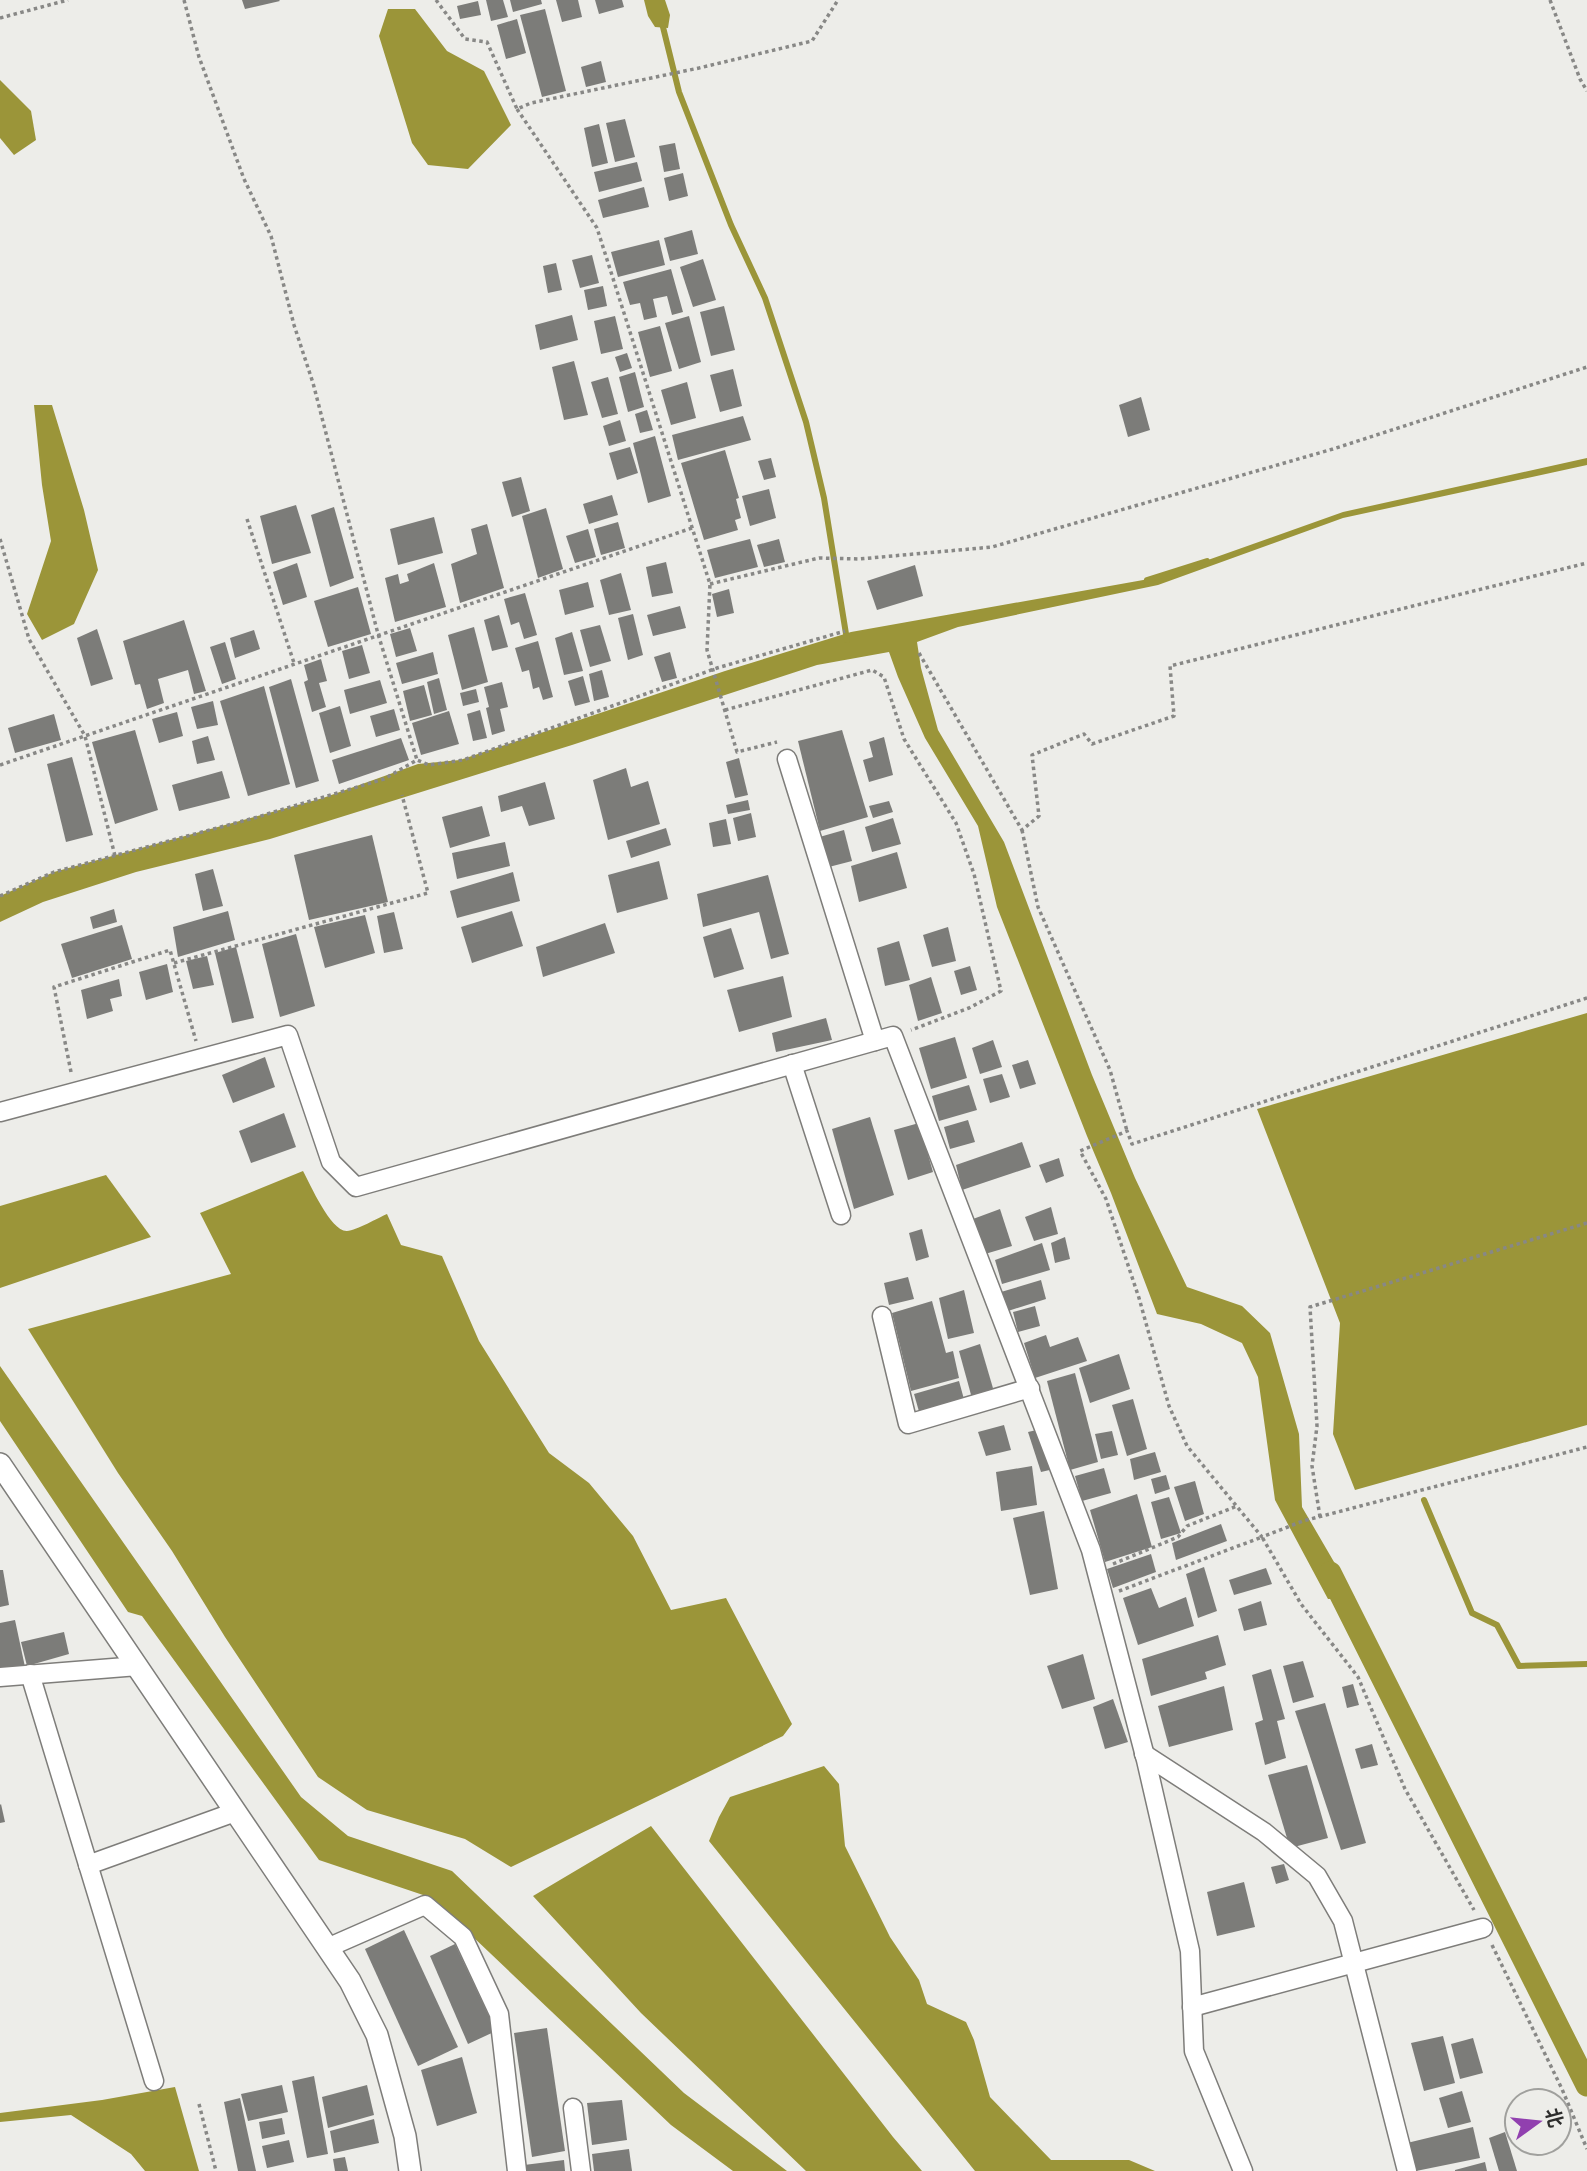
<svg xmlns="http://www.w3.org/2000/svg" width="1587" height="2171" viewBox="0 0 1587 2171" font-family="'Roboto Condensed','Noto Sans SC',sans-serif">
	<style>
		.water { fill: #9b9539 }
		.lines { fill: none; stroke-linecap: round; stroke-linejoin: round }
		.stream { stroke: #9b9539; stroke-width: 6 }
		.canal { stroke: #9b9539; stroke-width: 23 }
		.building { fill: #7c7c79 }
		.minor-casing { stroke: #7e7d7a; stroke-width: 21 }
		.tertiary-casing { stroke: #7e7d7a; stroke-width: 24 }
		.path { stroke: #888886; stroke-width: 3.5; stroke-dasharray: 3.5 3.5; stroke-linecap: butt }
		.minor { stroke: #fff; stroke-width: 18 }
		.tertiary { stroke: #fff; stroke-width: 21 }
	</style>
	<rect width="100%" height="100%" fill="#edede9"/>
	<!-- water -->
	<g class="water">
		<polygon points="644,0 665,0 670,15 668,28 655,27 648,16"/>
		<polygon points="388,9 415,9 447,51 484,71 511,125 468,169 428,165 412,143 379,36"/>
		<polygon points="0,80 31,111 36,140 14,155 0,138"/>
		<polygon points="34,405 52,405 84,510 98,570 74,624 42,640 27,614 51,541 42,485"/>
		<polygon points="1587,458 1587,465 1343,518 1158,585 958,627 917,642 921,668 938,730 1004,842 1092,1075 1135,1178 1187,1287 1242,1306 1270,1333 1299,1434 1302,1507 1355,1598 1328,1599 1275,1500 1258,1377 1242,1343 1201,1324 1157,1314 1111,1193 1087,1136 997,907 978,826 925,738 898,677 889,652 817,665 572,745 325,822 270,839 136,872 43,902 0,922 0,896 54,872 323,798 418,764 460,760 725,671 851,632 1160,577 1343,512"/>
		<polygon points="1587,1013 1587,1425 1355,1490 1333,1434 1340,1323 1257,1109"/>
		<path d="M303,1171C310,1184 331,1232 347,1231C357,1230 378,1218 387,1214L401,1245L442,1256L479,1341L549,1453L589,1483L633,1536L671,1610L726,1598L792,1724L783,1736L511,1867L465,1839L367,1810L318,1777L225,1637L172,1551L118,1473L28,1329L231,1274L200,1213Z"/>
		<polygon points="106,1175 151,1237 0,1288 0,1206"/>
		<polygon points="0,1366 301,1797 348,1836 452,1871 684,2093 787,2171 733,2171 671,2125 432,1898 319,1860 142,1616 128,1612 0,1421"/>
		<polygon points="824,1766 839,1784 845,1846 890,1937 919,1980 927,2004 966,2022 974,2040 990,2097 1051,2160 1129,2160 1155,2171 975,2171 709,1841 719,1817 730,1797"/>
		<polygon points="651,1826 893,2137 922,2171 806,2171 641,2013 533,1896"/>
		<polygon points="175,2087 199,2171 145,2171 131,2154 71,2115 0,2122 0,2113 102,2100"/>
	</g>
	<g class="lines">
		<!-- stream -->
		<g class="stream">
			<polyline points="662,23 679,92 731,225 765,298 806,422 824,498 847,640"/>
			<polyline points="1147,580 1207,561"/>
			<polyline points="1424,1500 1472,1613 1497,1625 1519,1666 1587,1664"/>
		</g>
		<!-- canal -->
		<polyline class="canal" points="1330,1573 1587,2085"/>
	</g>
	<!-- building -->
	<g class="building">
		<polygon points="242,0 279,0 280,1 245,9"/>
		<polygon points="486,0 503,0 508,17 491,21"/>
		<polygon points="510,0 541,0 542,4 513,12"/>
		<polygon points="556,0 578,0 582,17 562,22"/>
		<polygon points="595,0 622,0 624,7 599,14"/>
		<polygon points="478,1 481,15 460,19 457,6"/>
		<polygon points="545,9 566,91 542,97 520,15"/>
		<polygon points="517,19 526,53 506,59 497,25"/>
		<polygon points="601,61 606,82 586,87 581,67"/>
		<polygon points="625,119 635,157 615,162 606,123"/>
		<polygon points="599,124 608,163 592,167 584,128"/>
		<polygon points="675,143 680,169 664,172 659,146"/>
		<polygon points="637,162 642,181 599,192 594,172"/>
		<polygon points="683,173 688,196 669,201 664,178"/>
		<polygon points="644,187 649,207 603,218 598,200"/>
		<polygon points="692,230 698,254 670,261 664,238"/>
		<polygon points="659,240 665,265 618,277 611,252"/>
		<polygon points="592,255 599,283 580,288 572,260"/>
		<polygon points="703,259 716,300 693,307 680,267"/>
		<polygon points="556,263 562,290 548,293 543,266"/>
		<polygon points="671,269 683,312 672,315 667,296 653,299 657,317 644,320 640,303 630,305 623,282"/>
		<polygon points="603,286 607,306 588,310 584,290"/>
		<polygon points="724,306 735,350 711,356 700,312"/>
		<polygon points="572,315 578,340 540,350 535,325"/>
		<polygon points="615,316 623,349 601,354 594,321"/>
		<polygon points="689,316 701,362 679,369 665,323"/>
		<polygon points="660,326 672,371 650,377 638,332"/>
		<polygon points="627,353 632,368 620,372 615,357"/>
		<polygon points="574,361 588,415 564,420 552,367"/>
		<polygon points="733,369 742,406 720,412 710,375"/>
		<polygon points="635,372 644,407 628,412 619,377"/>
		<polygon points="608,377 618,414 602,418 591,382"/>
		<polygon points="687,382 696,418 671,425 661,390"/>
		<polygon points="1141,397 1150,430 1128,437 1119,405"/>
		<polygon points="647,410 653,430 640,433 635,414"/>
		<polygon points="743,416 751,440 678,460 672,435"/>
		<polygon points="620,420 626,441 609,446 603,426"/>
		<polygon points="655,436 671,496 648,503 633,443"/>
		<polygon points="630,447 638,473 617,480 609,453"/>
		<polygon points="725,450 739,498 736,499 741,518 735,520 738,530 704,540 681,463"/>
		<polygon points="771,458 776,477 764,480 758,461"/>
		<polygon points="521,477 530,511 512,517 502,482"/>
		<polygon points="769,489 776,518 750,526 742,496"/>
		<polygon points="612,495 618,515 589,524 583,504"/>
		<polygon points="296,505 311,553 272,564 260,516"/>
		<polygon points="334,507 354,578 330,587 311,515"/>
		<polygon points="546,508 563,569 538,578 522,516"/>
		<polygon points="434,517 443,553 398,565 390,529"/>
		<polygon points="618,522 625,548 601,555 594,529"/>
		<polygon points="487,524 504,588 460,603 451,564 477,554 471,529"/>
		<polygon points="588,529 596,557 575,563 566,536"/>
		<polygon points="750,539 758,567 715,578 707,550"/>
		<polygon points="779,539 785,562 764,567 757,545"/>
		<polygon points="666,562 673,593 652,597 646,567"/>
		<polygon points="297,563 307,597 283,605 273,572"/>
		<polygon points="434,563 446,607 395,622 385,578 398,574 400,584 409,581 407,574"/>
		<polygon points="915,565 923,596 877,610 867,581"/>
		<polygon points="621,573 631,610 609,615 600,580"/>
		<polygon points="588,582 594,607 565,615 559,590"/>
		<polygon points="358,587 371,634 328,647 314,601"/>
		<polygon points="729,589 734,613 717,617 712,594"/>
		<polygon points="525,593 537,635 524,639 519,622 511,625 504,599"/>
		<polygon points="680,606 686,628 653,636 647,615"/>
		<polygon points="633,614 643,655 628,660 618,618"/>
		<polygon points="499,615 508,647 492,651 484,620"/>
		<polygon points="184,620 206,691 194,694 188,670 158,679 164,703 147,709 140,684 135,685 123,641"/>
		<polygon points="600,625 611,661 590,667 580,630"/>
		<polygon points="474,627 488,682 462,690 448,635"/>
		<polygon points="410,628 417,651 396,657 390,634"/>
		<polygon points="97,629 113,679 91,686 77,638"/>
		<polygon points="254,630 260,649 235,658 230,638"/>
		<polygon points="572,632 583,671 564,675 555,638"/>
		<polygon points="538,641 553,697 543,700 539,687 533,689 529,670 522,672 515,648"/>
		<polygon points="225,642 236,679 222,684 210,647"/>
		<polygon points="362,645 370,673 349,679 342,651"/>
		<polygon points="433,652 438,674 402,684 396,663"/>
		<polygon points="670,652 677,678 662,682 654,657"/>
		<polygon points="321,659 327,681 319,683 326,707 312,712 304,682 308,680 304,665"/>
		<polygon points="602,670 609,697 594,701 589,674"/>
		<polygon points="583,676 590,702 575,706 568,681"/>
		<polygon points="439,678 447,710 434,714 427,682"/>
		<polygon points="291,679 319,781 296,788 269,687"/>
		<polygon points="380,680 387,703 350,714 344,690"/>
		<polygon points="502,682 508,707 500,709 505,731 492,735 486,708 489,707 484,687"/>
		<polygon points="424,685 432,715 410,721 403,691"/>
		<polygon points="264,686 290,784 248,796 220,701"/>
		<polygon points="476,689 479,702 463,706 460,693"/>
		<polygon points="213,701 218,725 197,729 191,707"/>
		<polygon points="340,706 351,746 330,753 319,713"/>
		<polygon points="394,709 400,730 376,737 370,716"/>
		<polygon points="480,710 487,738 473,741 467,714"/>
		<polygon points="449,711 459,744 421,755 412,723"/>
		<polygon points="177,712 183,736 159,743 152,719"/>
		<polygon points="54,714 61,740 15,753 8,728"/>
		<polygon points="135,730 158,810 115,824 92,742"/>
		<polygon points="842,730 868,817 820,831 798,741"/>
		<polygon points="208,736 215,760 197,764 192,741"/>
		<polygon points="884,737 893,775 869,782 863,760 873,757 869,742"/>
		<polygon points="401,738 409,760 339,784 332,760"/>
		<polygon points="72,757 93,835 66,842 47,764"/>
		<polygon points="739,758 748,795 735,798 726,762"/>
		<polygon points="626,768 631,787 648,781 660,824 608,840 593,780"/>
		<polygon points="222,771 230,798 179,811 172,785"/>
		<polygon points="545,782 555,819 529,826 522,806 501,812 498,796"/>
		<polygon points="748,800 750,810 728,814 726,805"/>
		<polygon points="889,801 893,812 873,818 869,806"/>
		<polygon points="482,806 490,836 450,848 442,817"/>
		<polygon points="751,813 756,837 738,841 733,818"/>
		<polygon points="893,818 901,844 872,852 865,827"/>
		<polygon points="726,819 731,844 713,847 709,823"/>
		<polygon points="666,828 671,845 631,858 626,841"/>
		<polygon points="844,830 852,861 825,868 816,838"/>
		<polygon points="372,835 388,902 309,920 294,855"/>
		<polygon points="505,842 510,866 457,879 452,853"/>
		<polygon points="897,852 907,888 859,902 851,866"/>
		<polygon points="659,861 668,899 617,913 608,875"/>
		<polygon points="213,869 223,906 203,911 195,874"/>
		<polygon points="513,872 520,901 457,918 450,891"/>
		<polygon points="768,875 789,954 771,959 759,912 703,927 697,894"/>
		<polygon points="114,909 117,922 93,929 90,917"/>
		<polygon points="228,911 235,940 178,957 173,927"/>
		<polygon points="512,911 523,946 472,963 461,927"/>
		<polygon points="394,912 403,949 384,953 377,916"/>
		<polygon points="365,915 375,953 325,968 314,927"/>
		<polygon points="605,923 615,953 543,977 536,947"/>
		<polygon points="122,925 132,959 72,978 61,944"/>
		<polygon points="948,927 956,961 932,967 923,935"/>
		<polygon points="731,928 744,969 714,978 703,937"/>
		<polygon points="296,934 315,1006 280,1017 262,944"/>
		<polygon points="899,941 910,980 885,986 877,948"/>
		<polygon points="236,947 254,1018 232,1023 215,953"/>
		<polygon points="207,956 214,985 193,989 186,961"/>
		<polygon points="167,964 173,992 146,1000 139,972"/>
		<polygon points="970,966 977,990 961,995 954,971"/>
		<polygon points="783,976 792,1017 739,1032 727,990"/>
		<polygon points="931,977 942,1013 918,1021 909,985"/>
		<polygon points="119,979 122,996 110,999 113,1011 87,1019 81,990"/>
		<polygon points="826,1018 832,1040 776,1052 772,1033"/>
		<polygon points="955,1037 967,1078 931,1089 919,1048"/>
		<polygon points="993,1040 1002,1067 980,1074 972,1048"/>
		<polygon points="265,1057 275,1087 233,1103 222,1075"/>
		<polygon points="1028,1060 1036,1084 1020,1089 1012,1065"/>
		<polygon points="1002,1074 1010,1097 990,1103 983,1079"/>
		<polygon points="969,1085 977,1110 939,1121 932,1096"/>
		<polygon points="284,1113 296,1147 251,1163 239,1131"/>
		<polygon points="870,1117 894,1195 854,1209 832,1129"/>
		<polygon points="968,1120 975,1142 950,1149 944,1127"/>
		<polygon points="919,1123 933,1172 908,1180 894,1130"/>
		<polygon points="1022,1142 1031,1167 962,1190 956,1165"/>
		<polygon points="1059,1158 1064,1176 1046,1183 1039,1165"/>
		<polygon points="1051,1207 1058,1234 1034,1241 1025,1217"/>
		<polygon points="1000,1209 1012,1246 985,1254 973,1219"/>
		<polygon points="922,1229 929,1257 916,1261 909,1233"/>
		<polygon points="1065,1237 1070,1259 1055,1263 1051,1243"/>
		<polygon points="1042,1243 1050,1270 1002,1284 995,1260"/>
		<polygon points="908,1277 914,1299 889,1305 884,1283"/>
		<polygon points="1041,1280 1046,1299 1008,1311 1001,1292"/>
		<polygon points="964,1290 974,1333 948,1339 939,1298"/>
		<polygon points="932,1301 946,1353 953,1351 959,1378 911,1391 892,1313"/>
		<polygon points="1035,1306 1040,1326 1018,1332 1013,1312"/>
		<polygon points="1046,1335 1050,1347 1078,1337 1087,1361 1035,1378 1024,1343"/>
		<polygon points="980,1344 995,1395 973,1402 959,1351"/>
		<polygon points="1119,1354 1130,1389 1090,1403 1079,1368"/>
		<polygon points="1075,1373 1098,1462 1070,1470 1047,1381"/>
		<polygon points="959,1381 965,1403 920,1415 914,1394"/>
		<polygon points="1133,1399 1147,1449 1127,1456 1112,1405"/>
		<polygon points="1004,1425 1011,1450 986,1456 978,1432"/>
		<polygon points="1041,1429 1054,1469 1041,1472 1028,1432"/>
		<polygon points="1112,1431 1118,1455 1101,1459 1095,1434"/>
		<polygon points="1155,1452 1161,1472 1134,1480 1130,1459"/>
		<polygon points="1032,1466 1037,1505 1001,1511 996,1472"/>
		<polygon points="1104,1468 1111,1493 1082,1501 1075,1476"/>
		<polygon points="1166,1475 1170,1489 1155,1494 1151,1479"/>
		<polygon points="1195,1481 1204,1514 1185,1521 1174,1487"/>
		<polygon points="1137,1494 1152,1547 1105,1562 1090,1510"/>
		<polygon points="1169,1497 1181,1533 1161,1539 1151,1502"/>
		<polygon points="1044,1511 1058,1589 1030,1595 1013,1518"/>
		<polygon points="1221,1524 1227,1541 1176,1560 1172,1543"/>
		<polygon points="1151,1554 1156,1572 1113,1588 1107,1569"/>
		<polygon points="1204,1567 1217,1611 1198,1618 1186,1574"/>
		<polygon points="1266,1568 1272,1584 1234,1595 1229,1580"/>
		<polygon points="0,1570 3,1570 9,1605 0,1607"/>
		<polygon points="1151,1588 1159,1608 1186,1597 1194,1626 1138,1645 1123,1598"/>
		<polygon points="1261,1601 1267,1625 1244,1631 1238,1609"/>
		<polygon points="15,1620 25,1667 0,1671 0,1623"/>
		<polygon points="64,1632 69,1654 27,1666 21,1642"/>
		<polygon points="1218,1635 1226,1665 1205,1672 1207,1679 1151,1696 1142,1659"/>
		<polygon points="1083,1654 1095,1699 1062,1709 1047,1666"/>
		<polygon points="1303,1661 1314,1697 1293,1703 1283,1666"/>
		<polygon points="1271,1669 1285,1719 1277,1721 1286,1758 1265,1765 1255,1723 1263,1720 1252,1675"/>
		<polygon points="1353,1684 1359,1705 1347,1708 1342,1687"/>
		<polygon points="1224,1686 1233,1730 1169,1747 1158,1706"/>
		<polygon points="1113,1699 1128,1742 1105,1749 1093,1707"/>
		<polygon points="1325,1703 1366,1843 1341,1850 1295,1711"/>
		<polygon points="1372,1744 1378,1765 1361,1769 1355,1749"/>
		<polygon points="1307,1765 1328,1838 1290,1848 1268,1775"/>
		<polygon points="1,1804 5,1822 0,1823 0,1805"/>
		<polygon points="1284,1864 1289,1880 1276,1884 1271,1867"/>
		<polygon points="1244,1882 1255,1927 1217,1936 1207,1892"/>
		<polygon points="404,1930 458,2047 418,2066 365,1949"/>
		<polygon points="455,1944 496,2031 468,2044 430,1956"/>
		<polygon points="547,2028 565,2151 532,2157 514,2033"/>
		<polygon points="1443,2036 1455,2083 1424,2091 1411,2043"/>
		<polygon points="1473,2038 1483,2073 1460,2079 1451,2044"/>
		<polygon points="462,2057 477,2113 437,2126 421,2070"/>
		<polygon points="314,2076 328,2154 307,2158 292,2081"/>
		<polygon points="282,2085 288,2112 248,2121 241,2094"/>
		<polygon points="367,2085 374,2115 328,2128 322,2097"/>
		<polygon points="1462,2091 1471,2122 1448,2128 1439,2098"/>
		<polygon points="240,2098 256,2171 238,2171 224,2102"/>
		<polygon points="622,2100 627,2140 592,2145 587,2103"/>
		<polygon points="282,2118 285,2134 262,2139 259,2122"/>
		<polygon points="374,2119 379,2143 334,2153 330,2131"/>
		<polygon points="1473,2127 1480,2158 1416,2171 1407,2143"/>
		<polygon points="1505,2132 1517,2171 1499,2171 1489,2138"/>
		<polygon points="289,2140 294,2162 267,2168 262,2146"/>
		<polygon points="629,2149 632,2171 594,2171 592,2154"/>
		<polygon points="345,2157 348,2171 335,2171 333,2159"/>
		<polygon points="564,2160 565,2171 525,2171 524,2165"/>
		<polygon points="1485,2162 1487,2171 1455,2171 1455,2170"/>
	</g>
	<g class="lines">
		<defs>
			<g id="minor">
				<polyline points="787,759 875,1041"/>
				<polyline points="792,1064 841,1215"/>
				<polyline points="0,1112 288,1035 331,1162 356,1187 893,1036 1091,1550 1146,1760 1190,1951 1194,2051 1243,2171"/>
				<polyline points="882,1316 908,1424 1030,1388"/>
				<polyline points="30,1674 154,2081"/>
				<polyline points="0,1677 138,1666"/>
				<polyline points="1144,1754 1264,1832 1317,1876 1343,1921 1407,2171"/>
				<polyline points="88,1865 235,1812"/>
				<polyline points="327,1948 425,1905 463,1937 499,2014 517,2171"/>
				<polyline points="1192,2007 1483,1928"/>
				<polyline points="573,2108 581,2171"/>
			</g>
			<polyline id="tertiary" points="0,1464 350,1981 377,2035 405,2136 410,2171"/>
		</defs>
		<!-- minor casing -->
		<use href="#minor" class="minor-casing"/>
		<!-- tertiary casing -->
		<use href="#tertiary" class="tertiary-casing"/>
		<!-- path -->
		<g class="path">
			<polyline points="184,0 199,57 244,179 271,236 294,325 313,383 378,634 417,760"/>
			<polyline points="436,0 465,39 487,42 517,109 531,103 699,68 812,41 838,0"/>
			<polyline points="1550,0 1580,79 1587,91"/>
			<polyline points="0,18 68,0"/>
			<polyline points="517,109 597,228 710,584 707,650 737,752 777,742"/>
			<polyline points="247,519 294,663"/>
			<polyline points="0,539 29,639 85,736 115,856"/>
			<polyline points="710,584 819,558 859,559 992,547 1333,449 1587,367"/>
			<polyline points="919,653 1022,830 1039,816 1032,755 1084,734 1092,744 1174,716 1170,666 1587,563"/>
			<polyline points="725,710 872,670 884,677 904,739 956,823 974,874 1001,991 969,1008 911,1030"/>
			<polyline points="0,765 692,528"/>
			<polyline points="1022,830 1038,907 1110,1070 1127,1131"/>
			<polyline points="0,896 54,872 254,818 384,779 417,760 429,765 463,760 717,668 845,631"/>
			<polyline points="174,963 428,893 402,795"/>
			<polyline points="1587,998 1132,1144 1127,1131 1080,1151 1106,1199 1139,1298 1169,1406 1187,1446 1262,1537 1303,1521 1587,1447"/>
			<polyline points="71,1072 54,987 170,950 196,1041"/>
			<polyline points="1320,1517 1312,1466 1317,1426 1310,1307 1587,1223"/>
			<polyline points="1113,1564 1178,1537 1187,1526 1237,1506"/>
			<polyline points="1119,1591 1262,1537 1301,1604 1358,1677 1405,1789 1474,1910"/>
			<polyline points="1492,1945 1562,2089 1587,2149"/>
			<polyline points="199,2104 216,2171"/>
		</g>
		<!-- minor -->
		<use href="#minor" class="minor"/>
		<!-- tertiary -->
		<use href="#tertiary" class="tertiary"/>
	</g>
	<!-- north arrow -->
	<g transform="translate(1538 2122) rotate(75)"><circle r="33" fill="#edede9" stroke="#a0a09d" stroke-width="2"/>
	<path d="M0-5L12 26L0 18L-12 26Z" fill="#9140af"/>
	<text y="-10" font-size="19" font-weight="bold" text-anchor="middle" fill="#2d2d2c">北</text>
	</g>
</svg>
